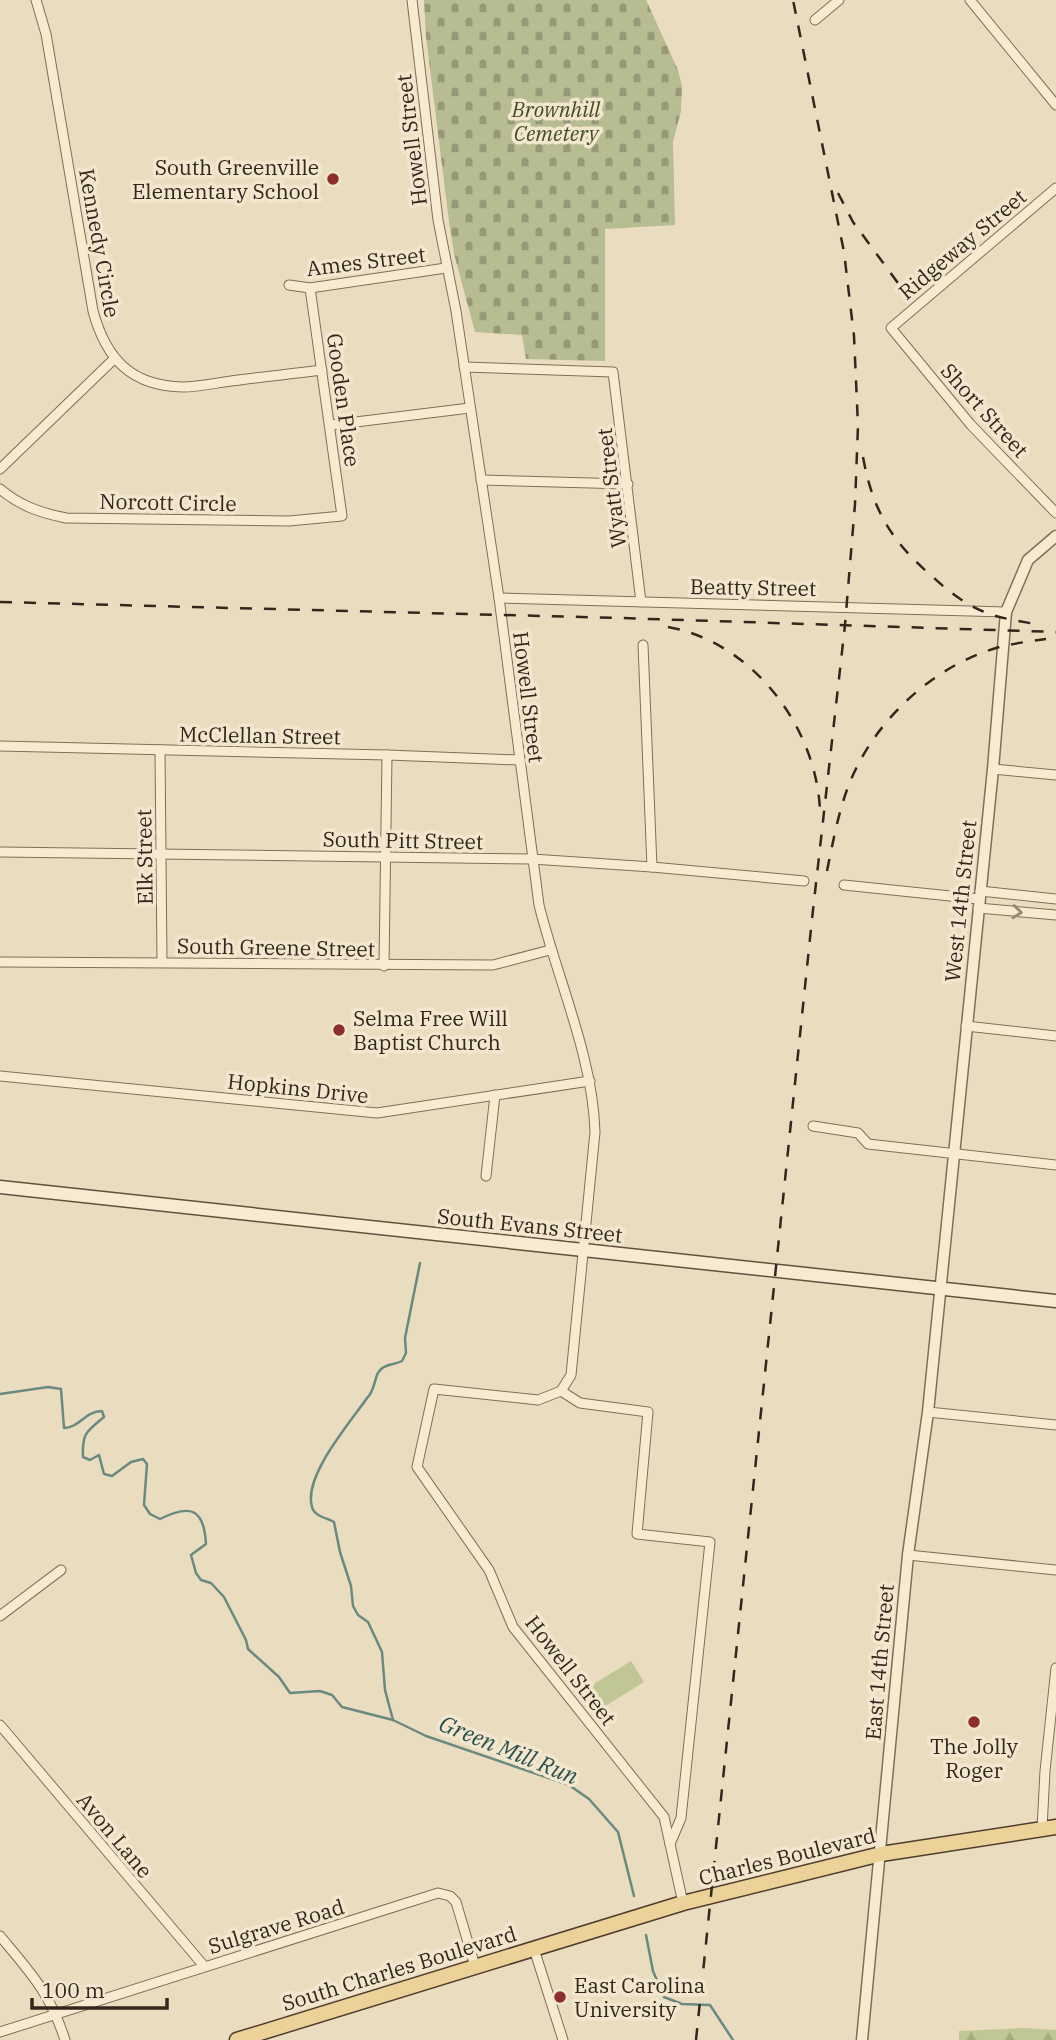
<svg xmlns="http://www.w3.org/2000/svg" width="1056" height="2040" viewBox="0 0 1056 2040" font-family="'IBM Plex Serif',serif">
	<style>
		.forest { fill: url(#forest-firs) }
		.cemetery { fill: url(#cemetery-stones) }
		.park { fill: #c1c794 }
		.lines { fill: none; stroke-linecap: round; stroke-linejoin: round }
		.stream { stroke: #6a8981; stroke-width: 2.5 }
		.minor-casing { stroke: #816e59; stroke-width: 11 }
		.tertiary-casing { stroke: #816e59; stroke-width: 13 }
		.secondary-casing { stroke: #634f3c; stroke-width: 15 }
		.primary-casing { stroke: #4f3d2d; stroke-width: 17 }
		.minor { stroke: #f6ebd1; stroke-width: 9 }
		.tertiary { stroke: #f6ebd1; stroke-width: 10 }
		.secondary { stroke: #f6ebd1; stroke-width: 12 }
		.primary { stroke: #ecd198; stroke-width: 14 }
		.rail { stroke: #32271c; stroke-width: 2.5; stroke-dasharray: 12 12; stroke-linecap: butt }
		.oneway { stroke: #948976 }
		.poi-dot { fill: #8c2d2e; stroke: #f2e7ce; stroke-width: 2.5 }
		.labels { text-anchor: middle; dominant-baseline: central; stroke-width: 7; stroke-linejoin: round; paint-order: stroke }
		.park-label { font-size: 21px; font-style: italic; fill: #434d24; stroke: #f2e7ce }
		.street-label { font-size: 21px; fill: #32271c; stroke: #f2e7ce }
		.poi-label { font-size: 21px; fill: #32271c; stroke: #f2e7ce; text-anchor: start }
		.water-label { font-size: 23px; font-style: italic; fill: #2c514e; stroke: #f2e7ce }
	</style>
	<defs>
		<pattern id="forest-firs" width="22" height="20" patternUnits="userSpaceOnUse" patternTransform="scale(1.75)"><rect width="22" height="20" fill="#c1c794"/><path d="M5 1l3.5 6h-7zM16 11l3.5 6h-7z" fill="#a6ab7f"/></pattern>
		<pattern id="cemetery-stones" width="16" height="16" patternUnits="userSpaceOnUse" patternTransform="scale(1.75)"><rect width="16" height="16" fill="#b7bc93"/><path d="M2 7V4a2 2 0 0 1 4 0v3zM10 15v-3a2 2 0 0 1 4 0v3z" fill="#959977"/></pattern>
	</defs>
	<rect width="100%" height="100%" fill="#eaddbf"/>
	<!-- forest -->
	<polygon class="forest" points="1024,2028 1056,2030 1056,2040 959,2040 959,2031"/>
	<!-- cemetery -->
	<polygon class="cemetery" points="424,0 646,0 678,70 682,86 681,111 673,142 675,225 605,229 605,361 526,359 522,335 475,332 454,254 449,222 426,37"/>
	<!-- park -->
	<polygon class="park" points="631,1661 644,1682 602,1708 589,1687"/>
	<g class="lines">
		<!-- stream -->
		<g class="stream">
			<path d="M0,1394L48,1387L61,1389L64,1428C79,1428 85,1411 102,1411L104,1417C86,1432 82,1433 83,1457L90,1460L99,1455L104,1474L112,1476L131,1462L143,1459L147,1464L144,1505L150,1514L160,1519C190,1504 204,1508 206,1544L191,1555L196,1573L201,1580L211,1583L224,1597L246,1640L248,1649L279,1677L290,1693L320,1691L332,1695L342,1707L393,1720L426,1736L569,1785L589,1799L618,1832L634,1896"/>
			<path d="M393,1720L385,1690L382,1652L368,1622L358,1615L353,1606L351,1586L340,1552L334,1522C327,1518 314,1516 312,1507C303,1476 350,1423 367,1398C377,1389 373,1372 384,1367C389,1364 396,1364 402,1361L406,1353L405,1338L420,1263"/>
			<polyline points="646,1935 653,1971 664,1997 682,2004 710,2005 733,2040"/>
		</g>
		<defs>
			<g id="minor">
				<path d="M36,0L46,34L93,311C106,359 131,386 183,387C199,387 215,383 231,381C261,377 291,374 322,370"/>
				<path d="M412,0L438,220L456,311L499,598L539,905C557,978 593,1057 595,1132L571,1375L561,1391L538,1400L434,1389L417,1467L489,1570L513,1627L664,1817L683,1903"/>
				<polyline points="970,0 1056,105"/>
				<polyline points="815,20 839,0"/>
				<polyline points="1056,188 891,328 971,425 1056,513"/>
				<polyline points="289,285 310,288 446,268"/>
				<polyline points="464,367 613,372 641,602"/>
				<polyline points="331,425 470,408"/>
				<polyline points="0,469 114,359"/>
				<polyline points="481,480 628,484"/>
				<path d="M0,489C20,506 41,513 66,518L289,521L342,516L310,288"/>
				<polyline points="499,598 1006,612"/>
				<polyline points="643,645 652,867"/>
				<polyline points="0,746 387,755 519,760"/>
				<polyline points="160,750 162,962"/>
				<polyline points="993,769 1056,775"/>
				<polyline points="0,852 532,859 652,867 804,881"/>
				<polyline points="844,885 979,899"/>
				<polyline points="980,891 1056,899"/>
				<polyline points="978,908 1056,915"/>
				<polyline points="0,962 493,965 550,950"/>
				<polyline points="384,966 387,755"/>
				<polyline points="966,1026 1056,1036"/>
				<polyline points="0,1076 377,1113 590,1081"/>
				<polyline points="813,1126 858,1133 868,1144 1056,1165"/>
				<polyline points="486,1176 495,1095"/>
				<polyline points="561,1391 580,1403 648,1412 637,1534 710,1542 681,1818 670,1844"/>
				<polyline points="928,1412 1056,1425"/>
				<polyline points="908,1555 1056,1570"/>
				<polyline points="0,1616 61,1570"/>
				<polyline points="0,1725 204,1966"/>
				<polyline points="1042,1829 1045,1771 1056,1668"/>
				<path d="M0,1936C31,1973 50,1993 65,2040"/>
				<polyline points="534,1949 563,2040"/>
				<polyline points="0,2032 438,1893 450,1896 456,1902 475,1966"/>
			</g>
			<polyline id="tertiary" points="862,2040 908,1555 928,1412 993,769 1006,612 1028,560 1056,536"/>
			<polyline id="secondary" points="0,1187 1056,1301"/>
			<polyline id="primary" points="237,2040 683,1903 881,1854 1056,1827"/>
		</defs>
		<!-- minor casing -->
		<use href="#minor" class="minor-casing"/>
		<!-- tertiary casing -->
		<use href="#tertiary" class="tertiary-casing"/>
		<!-- secondary casing -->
		<use href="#secondary" class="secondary-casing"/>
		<!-- primary casing -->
		<use href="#primary" class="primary-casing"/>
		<!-- minor -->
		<use href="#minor" class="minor"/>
		<!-- tertiary -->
		<use href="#tertiary" class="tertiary"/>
		<!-- secondary -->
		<use href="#secondary" class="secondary"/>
		<!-- primary -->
		<use href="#primary" class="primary"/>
		<!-- rail -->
		<g class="rail">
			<polyline points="838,193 853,222 898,283"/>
			<path d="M863,457C873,512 892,542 934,578C948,591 965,604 982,611C1000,619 1021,621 1040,625"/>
			<polyline points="0,602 620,618 1056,632"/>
			<path d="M668,627C752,642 816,726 820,810"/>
			<path d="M827,871C833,842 838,814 848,787C873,721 934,664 1003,646C1017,643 1032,641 1046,639"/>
			<polyline points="696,2040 812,919 845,625 855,504 858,426 854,336 844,252 793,0"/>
		</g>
	</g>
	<!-- one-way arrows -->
	<defs><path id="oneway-chevron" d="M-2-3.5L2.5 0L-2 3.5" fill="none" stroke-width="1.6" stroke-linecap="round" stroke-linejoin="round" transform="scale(1.75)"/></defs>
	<use class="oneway" href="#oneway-chevron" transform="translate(1017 912) rotate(6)"/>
	<!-- markers -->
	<g class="poi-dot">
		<circle cx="333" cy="179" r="7"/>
		<circle cx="339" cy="1030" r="7"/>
		<circle cx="974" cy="1722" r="7"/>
		<circle cx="560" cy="1997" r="7"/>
	</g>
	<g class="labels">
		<!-- park labels -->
		<g class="park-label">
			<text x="556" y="109">Brownhill<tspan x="556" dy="24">Cemetery</tspan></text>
		</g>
		<!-- street labels -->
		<g class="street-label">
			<text transform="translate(411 140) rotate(-97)">Howell Street</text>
			<text transform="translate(100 243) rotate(80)">Kennedy Circle</text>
			<text transform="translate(962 244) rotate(-40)">Ridgeway Street</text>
			<text transform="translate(366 261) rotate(-7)">Ames Street</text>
			<text transform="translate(344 400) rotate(82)">Gooden Place</text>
			<text transform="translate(985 410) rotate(48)">Short Street</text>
			<text transform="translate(611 488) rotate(-97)">Wyatt Street</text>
			<text transform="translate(168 502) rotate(1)">Norcott Circle</text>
			<text transform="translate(753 587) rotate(1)">Beatty Street</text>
			<text transform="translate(529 697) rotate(83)">Howell Street</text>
			<text transform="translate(260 735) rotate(1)">McClellan Street</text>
			<text transform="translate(403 840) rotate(1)">South Pitt Street</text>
			<text transform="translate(144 857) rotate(-91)">Elk Street</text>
			<text transform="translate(960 901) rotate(-84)">West 14th Street</text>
			<text transform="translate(276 947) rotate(1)">South Greene Street</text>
			<text transform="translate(298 1088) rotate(6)">Hopkins Drive</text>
			<text transform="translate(530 1225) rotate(6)">South Evans Street</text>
			<text transform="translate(879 1662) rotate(-85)">East 14th Street</text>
			<text transform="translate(571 1670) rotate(52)">Howell Street</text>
			<text transform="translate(115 1835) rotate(50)">Avon Lane</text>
			<text transform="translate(787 1856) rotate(-14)">Charles Boulevard</text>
			<text transform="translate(276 1926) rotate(-17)">Sulgrave Road</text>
			<text transform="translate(399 1968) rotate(-17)">South Charles Boulevard</text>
		</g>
		<!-- poi labels -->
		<g class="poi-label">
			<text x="319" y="167" text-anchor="end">South Greenville<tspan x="319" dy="24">Elementary School</tspan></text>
			<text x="353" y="1018">Selma Free Will<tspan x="353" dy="24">Baptist Church</tspan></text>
			<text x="974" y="1746" text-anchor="middle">The Jolly<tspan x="974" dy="24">Roger</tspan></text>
			<text x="574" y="1985">East Carolina<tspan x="574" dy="24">University</tspan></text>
		</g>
		<!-- water labels -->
		<g class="water-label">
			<text transform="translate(509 1749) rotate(22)">Green Mill Run</text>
		</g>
	</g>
	<!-- scale -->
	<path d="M32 1998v10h135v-10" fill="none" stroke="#32271c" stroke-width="3.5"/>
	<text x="42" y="1998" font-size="21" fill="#32271c" stroke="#f2e7ce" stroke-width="5" paint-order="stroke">100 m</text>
</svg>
